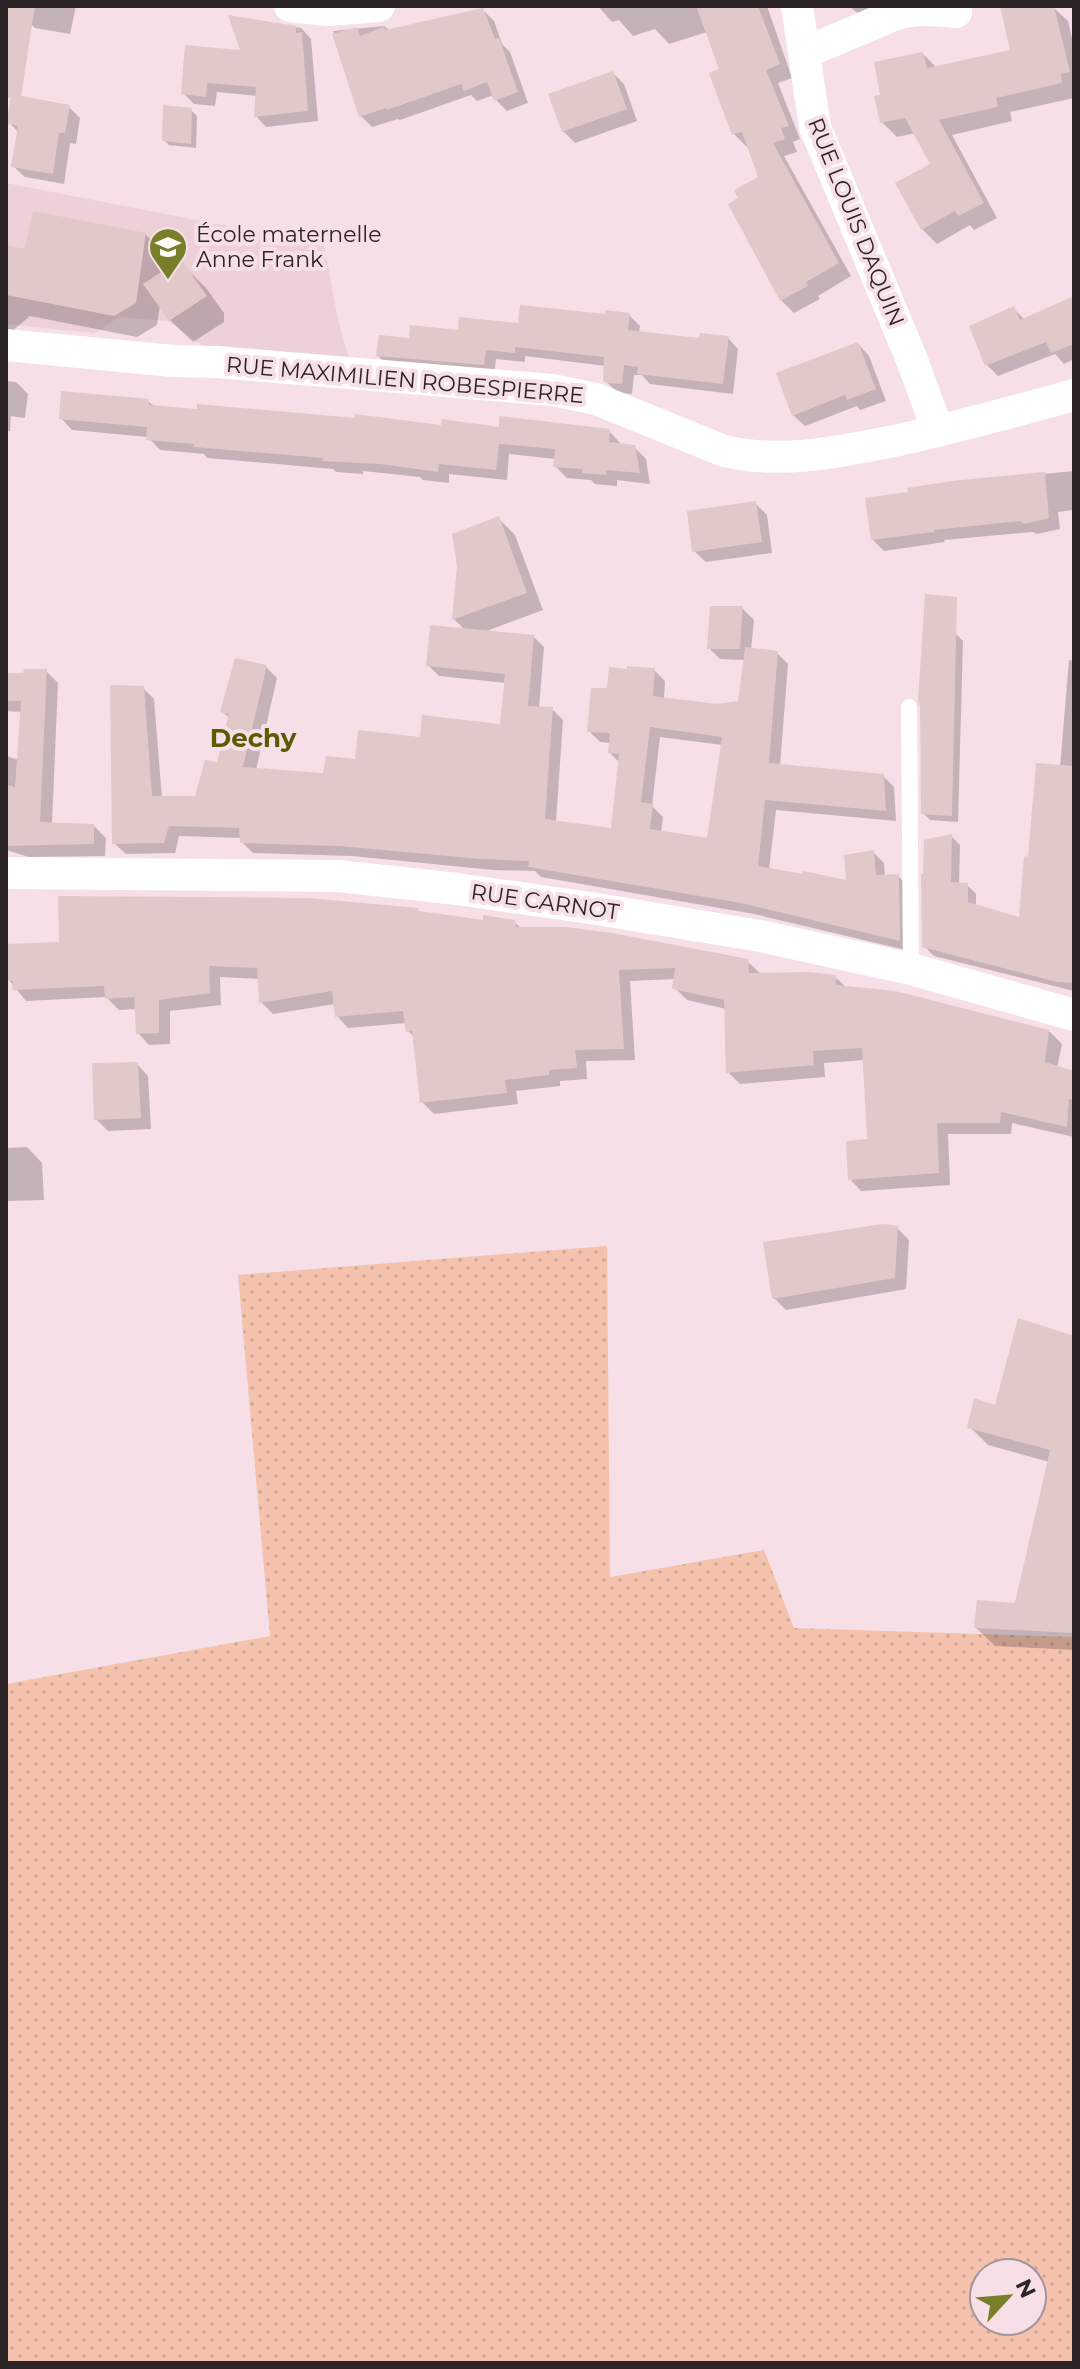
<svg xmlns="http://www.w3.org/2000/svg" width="1080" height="2369" viewBox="0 0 1080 2369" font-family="Montserrat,sans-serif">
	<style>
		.built { fill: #edd0d8 }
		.grass { fill: url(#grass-dots); fill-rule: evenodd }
		.shadow { fill: #0003; fill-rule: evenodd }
		.building { fill: #e0c9c8; fill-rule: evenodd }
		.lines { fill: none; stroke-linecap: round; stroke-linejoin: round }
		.lane { stroke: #fff; stroke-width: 16 }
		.street { stroke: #fff; stroke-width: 32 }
		.labels { text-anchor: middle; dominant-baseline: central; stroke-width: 8; stroke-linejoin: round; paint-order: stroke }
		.street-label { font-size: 22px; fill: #2c2427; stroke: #f6dfe6 }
		.poi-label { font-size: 22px; fill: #2c2427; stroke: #f6dfe6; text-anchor: start }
		.quarter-label { font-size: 26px; font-weight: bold; fill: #595c03; stroke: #f6dfe6 }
	</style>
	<defs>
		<pattern id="grass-dots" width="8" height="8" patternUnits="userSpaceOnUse" patternTransform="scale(2)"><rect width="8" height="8" fill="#f5c2ad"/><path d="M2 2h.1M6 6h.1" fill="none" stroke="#d2a795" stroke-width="1.8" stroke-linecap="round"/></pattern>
	</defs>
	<rect width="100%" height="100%" fill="#f6dfe6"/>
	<!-- built -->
	<polygon class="built" points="6,183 324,245 338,320 349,359 206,348 168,321 119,317 95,333 6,324"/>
	<!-- grass -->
	<path class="grass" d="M607,1246L610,1577L764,1550L794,1628L1074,1637V2363H6V1684L270,1636L238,1275ZM984,2273H1032V2321H984Z"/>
	<!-- shadow -->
	<g class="shadow">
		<polygon points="28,6 76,6 70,34 35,28 26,19"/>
		<polygon points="598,6 767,6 792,78 778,83 800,139 793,142 797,152 784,156 851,276 818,296 820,299 794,313 781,300 761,178 749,147 747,147 734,134 722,70 707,32 669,44 655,29 633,36 619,20 612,22"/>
		<polygon points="849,6 888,6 866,20"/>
		<polygon points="1053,7 1068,21 1072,38 1074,37 1074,98 1010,112 1012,121 952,135 997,218 974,230 970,225 937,244 922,229 898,184 933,165 916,133 897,137 882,122 883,97 923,54 937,68 1012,51"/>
		<polygon points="483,10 494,21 502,44 510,52 528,103 507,111 496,100 494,95 477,101 471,95 400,120 398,119 372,127 361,116 333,31 384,26 390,31"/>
		<polygon points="231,17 301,28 311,39 318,121 266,127 256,116 258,96 217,92 215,106 194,104 183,93 243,52"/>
		<polygon points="613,73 624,84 637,121 575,143 563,131"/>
		<polygon points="69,107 80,118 76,144 70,143 64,184 25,177 13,166 19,133 9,122"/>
		<polygon points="191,110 197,116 196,148 169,145 164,140"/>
		<polygon points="146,235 168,257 166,272 183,265 206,288 224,313 224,322 193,342 170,320 160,305 157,325 137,337 30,316 11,332 6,328 6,247 27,251"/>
		<polygon points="1074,298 1074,359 1064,364 1055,354 998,376 987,365 1014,309 1025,320"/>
		<polygon points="629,315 640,326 639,333 701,340 728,338 738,349 733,394 650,384 642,375 634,375 632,394 619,393 605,381 606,366 525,356 525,362 496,359 494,375 389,366 378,356 411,340 519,325"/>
		<polygon points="858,344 869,356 886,401 860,410 857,406 805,426 793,415"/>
		<polygon points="6,381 16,382 28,394 25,418 11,416 10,431 6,431"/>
		<polygon points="148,401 155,407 443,427 609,431 620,443 620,445 634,447 646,459 650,484 617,480 617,486 595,484 591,480 567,478 555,466 556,459 509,454 507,480 449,474 449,483 423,480 420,477 363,471 363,474 336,472 333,469 207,458 204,454 160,450 148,437 72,430 61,418"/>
		<polygon points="1074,471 1074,510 1058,512 1060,529 1037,534 1033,532 944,540 945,542 884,551 873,540 910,494 953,483"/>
		<polygon points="756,504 767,515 772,553 706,562 694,551"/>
		<path d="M498,518L515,535L543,610L484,632L533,636L544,647L539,708L552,709L563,720L556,822L613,831L620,763L610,753L611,743L600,742L589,731L609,690L654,670L665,681L664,699L717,706L740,703L745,660L720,659L709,648L742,608L754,620L751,650L777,653L788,664L780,766L883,776L894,787L896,821L776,810L769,870L848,882L873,852L884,863L885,877L898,876L909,887L910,951L754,914L541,877L535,871L493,870L352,856L253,853L242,842V838L179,836L175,853L126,854L114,843L143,688L154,699L162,798H197L219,765L230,719L222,711L266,667L277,678L256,770L325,775L356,761L421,739L501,726L506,683L439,676L428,665L465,630L454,619L459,565ZM660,737L722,745L709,841L661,833L663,817L652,806Z"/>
		<polygon points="956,634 963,641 958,822 930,820 923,813"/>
		<polygon points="1069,660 1074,661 1074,991 934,956 924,946 951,836 960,845 959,884 967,885 976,894 976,907 1021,920 1029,859 1060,767"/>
		<polygon points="46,671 58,683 52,824 94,826 106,838 105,856 29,857 6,850 6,756 19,760 22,712 6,711 6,675"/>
		<polygon points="421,914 485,922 514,922 522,929 747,961 760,973 835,977 847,988 894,993 1050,1032 1062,1044 1057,1068 1074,1073 1074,1137 1012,1123 1011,1134 948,1134 950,1185 861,1191 850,1179 869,1141 865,1060 824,1063 825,1077 740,1084 728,1072 726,1009 687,1000 675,988 676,979 630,981 635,1060 586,1061 587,1079 560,1081 560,1086 516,1091 518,1104 434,1114 422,1102 415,1038 408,1031 406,1023 348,1028 337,1016 335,1004 273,1014 261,1002 259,979 220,977 221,1005 170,1011 170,1044 149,1045 138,1033 137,1009 119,1010 106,997 26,1001 9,980 61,943"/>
		<polygon points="137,1064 148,1076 151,1129 108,1131 96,1119"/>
		<polygon points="27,1147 42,1163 44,1200 6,1201 6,1148"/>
		<polygon points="897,1228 909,1240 906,1289 786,1310 774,1298"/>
		<polygon points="1074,1338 1074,1650 995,1646 976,1628 1017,1605 1049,1462 988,1445 970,1427 996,1407"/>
	</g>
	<!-- building -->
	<g class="building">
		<polygon points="6,6 35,6 21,96 70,105 65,133 59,133 53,174 11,167 18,126 6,123 11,98 6,98"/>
		<polygon points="696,6 758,6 780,64 766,70 789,126 781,128 785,139 773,143 839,263 806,282 808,286 780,301 728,204 738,198 734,190 758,177 742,132 732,135 721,106 709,73 719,69"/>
		<polygon points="1000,6 1054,6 1070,72 1061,74 1062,83 996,98 998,107 939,120 984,203 958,216 955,211 921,230 895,183 930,164 905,118 880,123 874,96 880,95 874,62 923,52 927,68 1010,50"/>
		<polygon points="483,8 495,39 499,38 518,92 494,101 487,82 464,91 461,84 387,110 386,108 359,117 332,34 357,27 360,36 384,27 385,30"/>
		<polygon points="228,15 296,26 296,33 302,32 308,111 254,117 256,87 207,83 206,97 181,94 185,45 240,50"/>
		<polygon points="613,71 627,109 562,132 548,94"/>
		<polygon points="163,105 192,108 191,144 162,141"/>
		<polygon points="33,211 146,233 136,303 114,316 6,295 6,245 25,249"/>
		<polygon points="181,259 207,296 169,321 143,284"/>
		<polygon points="1074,296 1074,344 1051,353 1046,342 985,366 969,326 1014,306 1020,320"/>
		<polygon points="520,305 605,314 605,310 630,313 628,330 699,338 700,333 729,336 723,384 637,374 638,367 624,365 622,384 607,383 603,381 604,357 515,347 515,353 486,350 484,365 376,356 379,335 409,338 410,325 458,330 459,317 518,323"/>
		<polygon points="858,342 876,389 847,400 845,395 792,416 776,373"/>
		<polygon points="61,391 149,399 149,405 197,409 197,404 355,418 355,414 441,425 442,419 499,427 499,416 610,429 609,442 635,445 640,473 606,470 606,475 582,473 582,469 553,467 555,449 499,444 496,470 439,464 438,472 380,464 322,461 323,458 194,447 194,444 146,440 147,427 59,419"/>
		<polygon points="1045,472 1049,518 1024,524 1020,521 934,530 934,532 871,540 865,498 908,492 907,488 952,481"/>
		<polygon points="756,501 762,542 692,552 687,511"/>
		<polygon points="499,516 527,593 452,620 457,566 452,534"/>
		<polygon points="925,594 957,597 952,816 921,814 920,707 918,701"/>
		<polygon points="710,606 743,606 740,649 707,649"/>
		<path d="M430,625L534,635L528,706L553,707L545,819L611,828L619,754L608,753L610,733L587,732L591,688H607L609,667L627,669V666L655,668L653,696L717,704L738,701L745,647L778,651L769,763L884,774L886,811L765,800L758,866L803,874V871L846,880L844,855L874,850L876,875L899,874L900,941L741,903L528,867L529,861L481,859L340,846L240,843L239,828L169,826L164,843L112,844L110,685L144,686L152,796H195L205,760L217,762L229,714L220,712L235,658L267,665L243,767L323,773L326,756L355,759L358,730L420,737L422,715L500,724L505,674L426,666ZM650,727L722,737L707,838L650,829L653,804L641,802Z"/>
		<polygon points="24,669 47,669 40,822 94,824 94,844 6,846 6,785 15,787 21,701 6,701 6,673 23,673"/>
		<polygon points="1036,763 1074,766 1074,920 1072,945 1074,945 1074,983 1057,982 922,947 921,874 923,874 924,840 952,834 951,882 968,883 968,902 1019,917 1024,856 1028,857"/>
		<polygon points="58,896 307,898 418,908 419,911 483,920 483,915 515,920 516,927 567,927 612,933 748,959 749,973 809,972 836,975 836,985 895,991 1049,1030 1045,1062 1074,1071 1074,1100 1069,1099 1067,1127 1001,1112 1000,1123 937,1123 939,1173 848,1180 846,1141 867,1139 862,1048 813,1051 814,1065 726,1073 724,1000 672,989 675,968 619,970 624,1049 575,1050 577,1068 549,1070 549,1075 505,1080 507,1093 420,1103 412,1031 406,1032 403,1011 335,1017 332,991 259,1003 257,968 209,966 210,993 159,1000 159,1033 136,1034 134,997 105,999 104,986 12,990 13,981 7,981 6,944 59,942"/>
		<polygon points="138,1062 141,1118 94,1120 92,1063"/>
		<polygon points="883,1224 898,1226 895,1278 772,1299 763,1242"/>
		<polygon points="1018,1318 1074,1336 1074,1633 974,1628 977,1600 1015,1603 1050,1450 967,1428 974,1398 995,1405"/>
	</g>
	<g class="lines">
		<!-- lane -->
		<polyline class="lane" points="909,707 911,969"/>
		<!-- street -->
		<g class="street">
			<polyline points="290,6 328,10 379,6"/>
			<polyline points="797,6 815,127 912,360 938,431"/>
			<path d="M804,53L896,14C917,8 935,10 956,12"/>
			<path d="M6,345L173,361L217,362L552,390L596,399L724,451C780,464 833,453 889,442C951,429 1012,412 1074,395"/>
			<polyline points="6,873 338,876 457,889 597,909 760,936 911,969 1074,1015"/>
		</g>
	</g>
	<!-- icons -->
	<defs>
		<symbol id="school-pin" viewBox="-11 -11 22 30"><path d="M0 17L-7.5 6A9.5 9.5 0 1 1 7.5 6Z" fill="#797e28" stroke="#f6dfe6"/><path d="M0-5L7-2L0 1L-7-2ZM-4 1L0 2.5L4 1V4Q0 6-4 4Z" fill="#fff"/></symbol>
	</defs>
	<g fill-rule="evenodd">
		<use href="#school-pin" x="146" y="225" width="44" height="60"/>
	</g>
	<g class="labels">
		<!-- street labels -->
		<g class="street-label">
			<text transform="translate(856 222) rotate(68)">RUE LOUIS DAQUIN</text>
			<text transform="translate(405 380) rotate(5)">RUE MAXIMILIEN ROBESPIERRE</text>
			<text transform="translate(545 902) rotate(8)">RUE CARNOT</text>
		</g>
		<!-- poi labels -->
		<g class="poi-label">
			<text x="196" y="234">École maternelle<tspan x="196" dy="25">Anne Frank</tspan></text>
		</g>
		<!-- quarter labels -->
		<g class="quarter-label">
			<text x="253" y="738">Dechy</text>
		</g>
	</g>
	<!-- border -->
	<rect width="1080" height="2369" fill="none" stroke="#2c2427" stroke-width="16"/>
	<!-- north arrow -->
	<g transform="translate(1008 2297) rotate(64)"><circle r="38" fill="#f6dfe6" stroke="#a5949a" stroke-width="2"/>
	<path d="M0-6L14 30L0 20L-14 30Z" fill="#797e28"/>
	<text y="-12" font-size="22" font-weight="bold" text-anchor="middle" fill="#2c2427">N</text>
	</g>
</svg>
